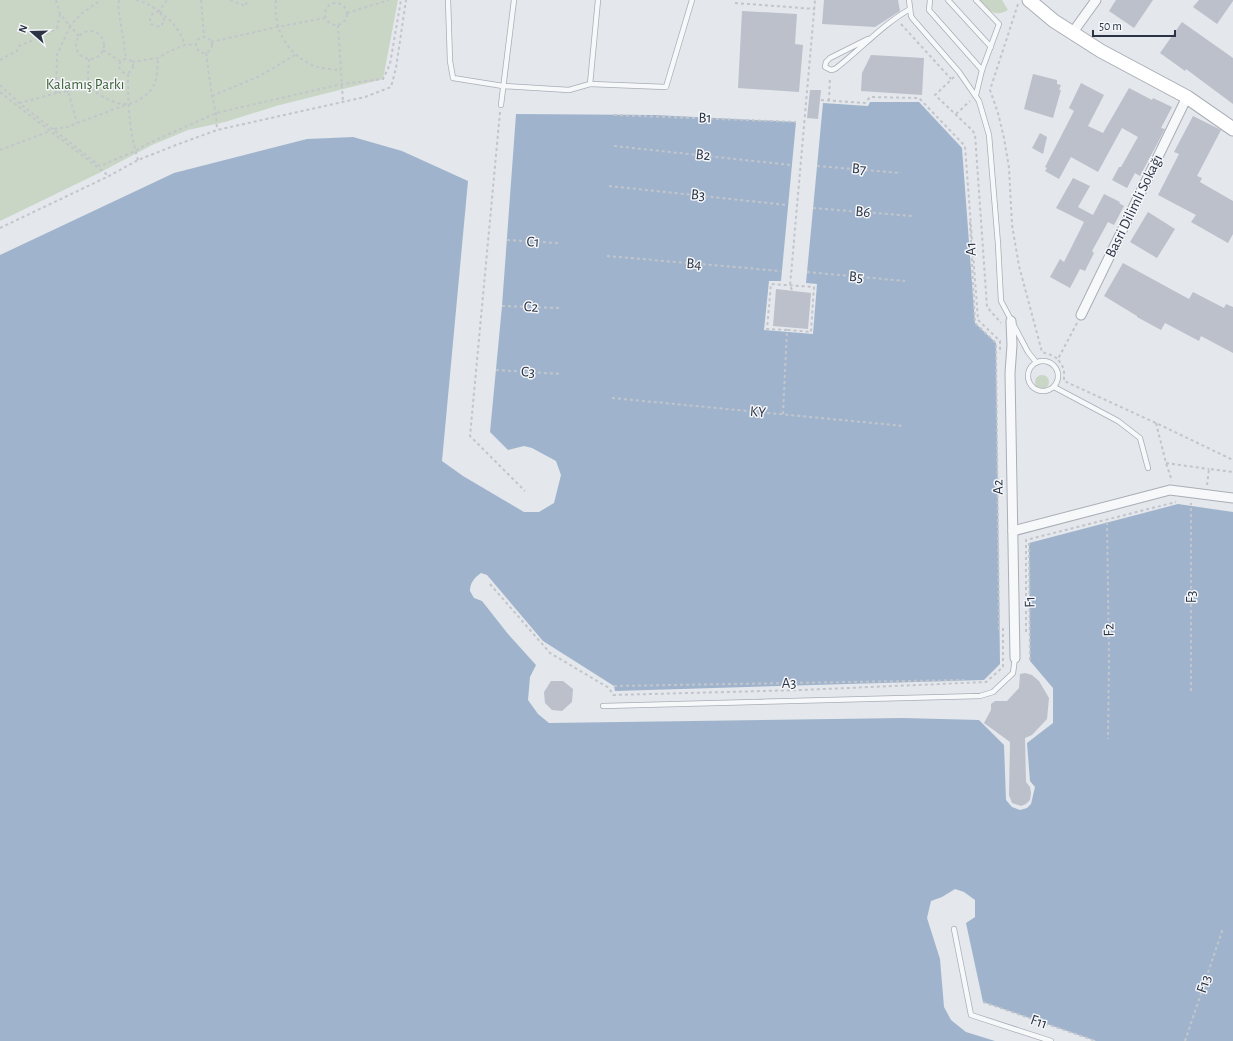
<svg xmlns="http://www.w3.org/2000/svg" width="1233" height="1041" viewBox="0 0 1233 1041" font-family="'Alegreya Sans',sans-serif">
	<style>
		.green { fill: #c9d6c5 }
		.water { fill: #9fb4cc }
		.building { fill: #bbc0ca }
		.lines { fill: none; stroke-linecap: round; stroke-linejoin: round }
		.lane-casing { stroke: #a9aeb7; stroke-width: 6 }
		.street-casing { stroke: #a9aeb7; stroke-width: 11 }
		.secondary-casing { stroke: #a9aeb7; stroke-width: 15 }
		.path { stroke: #c2c5cb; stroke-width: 2; stroke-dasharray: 3 3; stroke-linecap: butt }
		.lane { stroke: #f7f8fa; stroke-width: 4.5 }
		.street { stroke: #f7f8fa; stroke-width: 9 }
		.secondary { stroke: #fff; stroke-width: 13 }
		.labels { text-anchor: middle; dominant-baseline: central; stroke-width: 3; stroke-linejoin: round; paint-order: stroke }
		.park-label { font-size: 15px; fill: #3f6138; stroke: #f4f6f9 }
		.street-label { font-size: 15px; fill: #2b3445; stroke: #f4f6f9 }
	</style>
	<rect width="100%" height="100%" fill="#e4e7ec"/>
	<!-- green -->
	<g class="green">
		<polygon points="0,0 398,0 383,79 276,106 225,122 188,130 152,145 99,173 0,221"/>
		<path d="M979,0H1002L1008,10C994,18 989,10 979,0Z"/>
		<circle cx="1042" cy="382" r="7"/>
	</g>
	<!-- water -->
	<path class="water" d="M870,102H919L962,148L975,323L996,343L1000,664L984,680L615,691L614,686L543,641L487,575L481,573C474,578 470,583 470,591L474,598L482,601L508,634L536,665L530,677L528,700L538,714L549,723L903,718L979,720L1004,745L1006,800L1012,807L1020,810L1027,808L1031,804L1035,787L1030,781L1027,743L1053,723V688L1030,661L1029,543L1178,504L1233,512V1041H1096L983,1002L966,923L975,917V900L964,892L955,889L942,897L931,901L927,918L940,959L944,1007L951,1020L966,1032L995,1041H0V255L174,173L307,139L353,137L402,151L468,181L442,461L463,476L524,512H539L554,503L561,475L556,461L532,448L524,446L508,450L490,432L502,306L516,114L655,115L796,122L781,281H769L764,330L813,334L817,284L806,283L823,103L868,106Z"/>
	<!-- building -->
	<g class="building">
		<polygon points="824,0 898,0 900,11 875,27 822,24"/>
		<polygon points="1116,0 1153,0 1134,28 1109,11"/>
		<polygon points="1199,0 1233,0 1233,1 1217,24 1193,7"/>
		<polygon points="742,11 797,14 795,44 803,45 799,92 738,88"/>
		<polygon points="1182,22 1233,58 1233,104 1186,69 1185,71 1160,53"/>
		<polygon points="871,55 924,58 922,95 861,91 862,73"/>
		<polygon points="1033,74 1057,80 1057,84 1061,85 1059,90 1061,90 1053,118 1024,109"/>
		<polygon points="1081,83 1104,95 1088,126 1103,133 1129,88 1152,100 1153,98 1172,107 1161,128 1165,129 1140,176 1135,173 1127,188 1112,180 1119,167 1121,167 1138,137 1122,128 1098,172 1071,157 1059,179 1045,171 1047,168 1045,167 1074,111 1069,108"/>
		<polygon points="810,90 821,90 818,119 807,118"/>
		<polygon points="1193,116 1221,130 1197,176 1202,178 1200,182 1233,201 1233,234 1228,243 1191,222 1196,215 1158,195 1179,154 1174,152"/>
		<polygon points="1040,133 1047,137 1043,154 1032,148"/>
		<polygon points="1073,178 1090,186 1078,207 1093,215 1104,194 1120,202 1119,203 1124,206 1114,225 1108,222 1092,251 1094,253 1085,271 1080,269 1070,288 1050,277 1060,259 1064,262 1084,222 1056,208"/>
		<polygon points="1148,212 1175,229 1157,258 1130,242"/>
		<polygon points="1123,263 1189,299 1193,292 1224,308 1226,304 1233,307 1233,353 1201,336 1199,341 1165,323 1161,330 1137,317 1137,316 1104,296"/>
		<polygon points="776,289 811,293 808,329 773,326"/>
		<polygon points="1025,673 1032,675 1039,681 1049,698 1047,719 1032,735 1025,738 1026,782 1030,787 1031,793 1030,800 1026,804 1021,806 1012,803 1009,795 1010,742 984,723 991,710 991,704 995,701 1007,701 1019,688 1020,674"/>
		<polygon points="551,681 563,681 573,689 572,702 562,711 552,710 545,703 544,692"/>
	</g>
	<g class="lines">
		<defs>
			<g id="lane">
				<polyline points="448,0 450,61 453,78 503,86 569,90 590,84 598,0"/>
				<polyline points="909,0 911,16 913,19 959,72 979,101 989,135 998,244 1001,301 1028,352 1036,362"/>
				<polyline points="930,0 929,10 982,70"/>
				<polyline points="948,0 991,47"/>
				<polyline points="976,0 999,24 982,70 976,95"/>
				<path d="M868,39L830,58L826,62L825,67L831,70L835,69C861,49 882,25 910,9"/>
				<polyline points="590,84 666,87 692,0"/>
				<polyline points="501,105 514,0"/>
				<circle cx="1043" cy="376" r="15"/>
				<polyline points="1054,387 1118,421 1140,438 1148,468"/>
				<polyline points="603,706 980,696 993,692 1013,673 1015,658"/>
				<polyline points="954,929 971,1015 1051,1041"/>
			</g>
			<g id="street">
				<polyline points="1073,32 1096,0"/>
				<polyline points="1081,315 1187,97"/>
				<polyline points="1011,321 1012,345 1010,373 1015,658"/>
				<polyline points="1013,531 1170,490 1233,498"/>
			</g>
			<polyline id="secondary" points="1029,0 1054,21 1101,51 1187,97 1233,129"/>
		</defs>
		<!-- lane casing -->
		<use href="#lane" class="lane-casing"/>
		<!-- street casing -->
		<use href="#street" class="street-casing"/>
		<!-- secondary casing -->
		<use href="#secondary" class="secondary-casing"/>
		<!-- path -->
		<g class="path">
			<polyline points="56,0 60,14 70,26 57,55 56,93 68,91 77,123"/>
			<polyline points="119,0 118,5 126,59"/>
			<polyline points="136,0 146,3 159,11 167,0"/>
			<polyline points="201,0 204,37"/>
			<polyline points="230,0 246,6 247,0"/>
			<path d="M276,0C273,27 285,51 310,64C319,69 331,69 341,70"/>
			<circle cx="336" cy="14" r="11"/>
			<polyline points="735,3 815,9"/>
			<polyline points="1018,4 990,90 998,113 1004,138 1009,168 1012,225 1019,266 1042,352 1051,355 1058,359"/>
			<polyline points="159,11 152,14 150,19 151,24 160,27 165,21 159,11 172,22 180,33 185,45"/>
			<polyline points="347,13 389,0"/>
			<polyline points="901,24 951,79"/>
			<polyline points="338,25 343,102"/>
			<circle cx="90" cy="45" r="14"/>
			<polyline points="79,36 70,26 81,14 101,0"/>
			<circle cx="204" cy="45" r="8"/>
			<polyline points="211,42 277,27 325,18"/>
			<polyline points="103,50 120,61"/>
			<polyline points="206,53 212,96 216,113 217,130"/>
			<circle cx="126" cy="66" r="7"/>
			<path d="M89,59C89,66 87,77 89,84C94,95 118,106 129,104C136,102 145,97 150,91C158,83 157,69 158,58"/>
			<polyline points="0,60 17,51 19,46 45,35 57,28 60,14"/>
			<polyline points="132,62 158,58 168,52 185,45 196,44"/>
			<path d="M128,74C128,103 129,132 138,160"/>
			<polyline points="954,77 935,95 972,130 975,134 987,307 1001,323"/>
			<polyline points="0,85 19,103 100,166 135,151 149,143 216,113 342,84 383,79 390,64 401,0"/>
			<polyline points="67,91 89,83"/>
			<polyline points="0,92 15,104 109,176"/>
			<polyline points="212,96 260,76 295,55"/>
			<polyline points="821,100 865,103 870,97 919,98 965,146 978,320 1000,341 1000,353"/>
			<polyline points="829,101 830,77"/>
			<polyline points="19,103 57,93"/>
			<polyline points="500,112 470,436 525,491"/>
			<polyline points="956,114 970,101"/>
			<polyline points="614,115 796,122"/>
			<polyline points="54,129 67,127 128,104"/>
			<polyline points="614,146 791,165"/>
			<polyline points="0,150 50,131"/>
			<polyline points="817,166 901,173"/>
			<polyline points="609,186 787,205"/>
			<polyline points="813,208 912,216"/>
			<polyline points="970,222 975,323 996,343 999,632"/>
			<polyline points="0,228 109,176 138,160 176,145 217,130 365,97 391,87 396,68 406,0"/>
			<polyline points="507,240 558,243"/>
			<polyline points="607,256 781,271"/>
			<polyline points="807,272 905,281"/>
			<polyline points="792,290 790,286 815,0"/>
			<polyline points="502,306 561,308"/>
			<polyline points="1077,323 1058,359 1064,369 1064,381 1156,423 1233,460"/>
			<polyline points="496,370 561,374"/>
			<polyline points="612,398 904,426"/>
			<polyline points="783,414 787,330 767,329 771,284 814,287 811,332 787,330"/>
			<polyline points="1156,423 1166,463 1172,481"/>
			<polyline points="1166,463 1209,469"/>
			<polyline points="1207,485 1209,469 1233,472"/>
			<polyline points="1107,522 1109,659 1108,739"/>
			<polyline points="1029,543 1030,661"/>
			<polyline points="490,584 550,653 609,688 613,695 801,690 986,682 1003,667 1003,627"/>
			<polyline points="1026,632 1026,540 1176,502"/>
			<polyline points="614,686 964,680"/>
			<polyline points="1191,691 1191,503"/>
			<polyline points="983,1002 1096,1041"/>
			<polyline points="1185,1041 1223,928"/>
		</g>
		<!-- lane -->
		<use href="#lane" class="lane"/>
		<!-- street -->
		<use href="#street" class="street"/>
		<!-- secondary -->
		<use href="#secondary" class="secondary"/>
	</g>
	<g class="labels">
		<!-- park labels -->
		<g class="park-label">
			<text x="85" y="84">Kalamış Parkı</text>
		</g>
		<!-- street labels -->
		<g class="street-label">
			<text transform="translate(705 118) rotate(2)">B1</text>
			<text transform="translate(703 155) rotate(6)">B2</text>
			<text transform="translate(859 169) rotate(5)">B7</text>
			<text transform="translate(698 195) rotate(6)">B3</text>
			<text transform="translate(1134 206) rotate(-64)">Basri Dilimli Sokağı</text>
			<text transform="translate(863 212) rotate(5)">B6</text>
			<text transform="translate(533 242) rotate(4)">C1</text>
			<text transform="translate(971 249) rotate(-93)">A1</text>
			<text transform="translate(694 264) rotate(5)">B4</text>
			<text transform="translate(856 277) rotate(5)">B5</text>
			<text transform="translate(531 307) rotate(3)">C2</text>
			<text transform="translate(528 372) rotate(4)">C3</text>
			<text transform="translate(758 412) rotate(5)">KY</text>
			<text transform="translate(998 487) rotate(-91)">A2</text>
			<text transform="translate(1191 597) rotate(-90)">F3</text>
			<text transform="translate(1030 602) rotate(-91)">F1</text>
			<text transform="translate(1109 630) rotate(-91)">F2</text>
			<text transform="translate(789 683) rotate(-1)">A3</text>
			<text transform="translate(1204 984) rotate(-71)">F13</text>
			<text transform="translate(1039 1022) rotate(19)">F11</text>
		</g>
	</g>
	<!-- north arrow -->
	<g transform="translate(32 32) rotate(290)" stroke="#f4f6f9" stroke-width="3" paint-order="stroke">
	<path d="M0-3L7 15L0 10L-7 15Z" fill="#2b3445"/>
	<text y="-6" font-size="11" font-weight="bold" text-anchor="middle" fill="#2b3445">N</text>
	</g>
	<!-- scale -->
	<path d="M1093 30v6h82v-6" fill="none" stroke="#2b3445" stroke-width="2"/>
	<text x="1099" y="30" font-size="12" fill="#2b3445" stroke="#f4f6f9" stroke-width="3" paint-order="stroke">50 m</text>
</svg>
